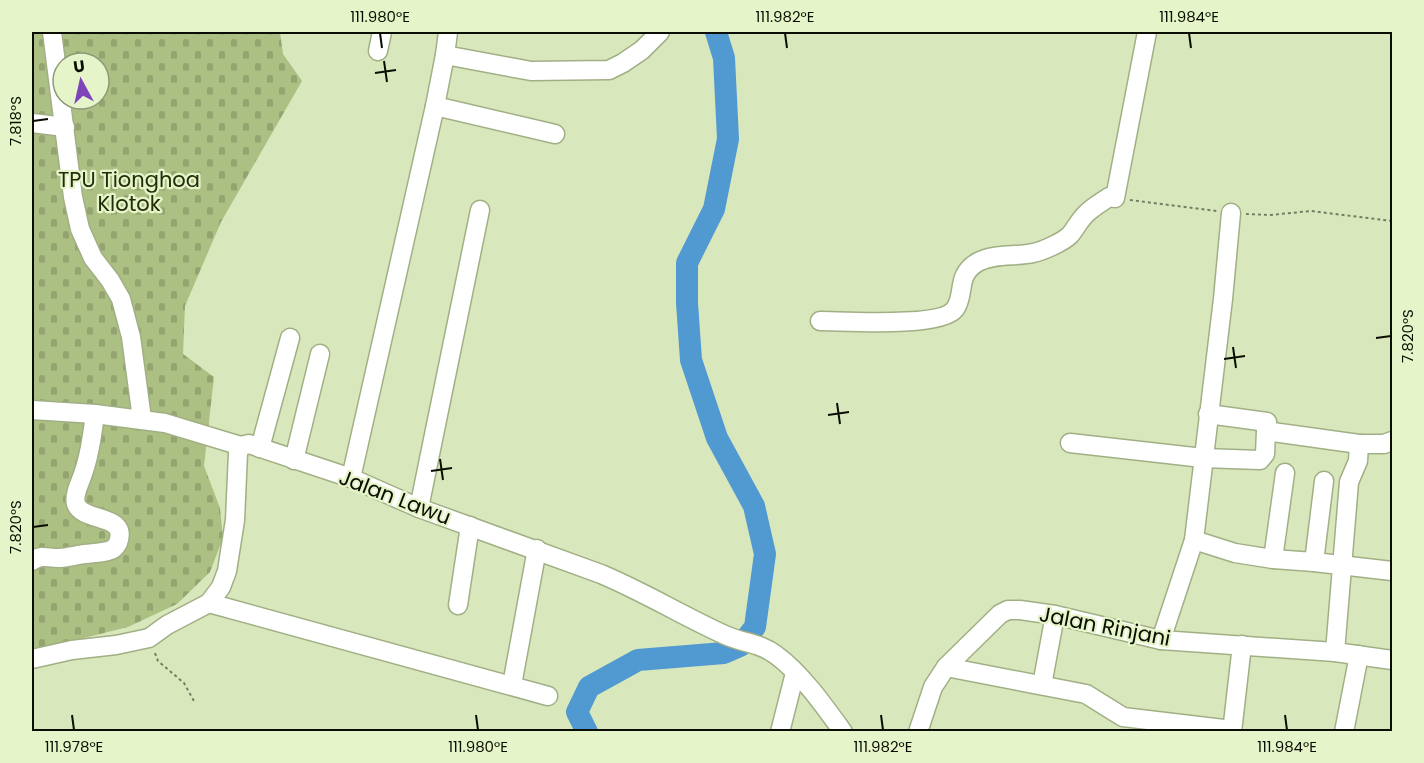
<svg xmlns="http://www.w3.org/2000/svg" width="1424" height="763" viewBox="0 0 1424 763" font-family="Poppins,sans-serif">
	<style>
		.cemetery { fill: url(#cemetery-stones); fill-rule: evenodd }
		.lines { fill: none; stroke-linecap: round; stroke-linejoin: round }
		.river { stroke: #519ad1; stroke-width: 22 }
		.minor-casing { stroke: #a1af85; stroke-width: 21 }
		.path { stroke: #737d61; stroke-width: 2; stroke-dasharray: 3 3; stroke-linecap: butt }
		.minor { stroke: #fff; stroke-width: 18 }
		.ticks { fill: none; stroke: #0a0e02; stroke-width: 2 }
		.labels { text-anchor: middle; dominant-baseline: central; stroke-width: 4.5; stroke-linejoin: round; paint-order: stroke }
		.park-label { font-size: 21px; fill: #242d0a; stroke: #e6f5c9 }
		.street-label { font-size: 21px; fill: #0a0e02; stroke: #e6f5c9 }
		.neatline { fill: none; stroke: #0a0e02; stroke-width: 2 }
		.ticks-label { font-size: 15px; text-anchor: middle; fill: #0a0e02 }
	</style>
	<defs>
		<pattern id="cemetery-stones" width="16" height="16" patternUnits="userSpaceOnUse" patternTransform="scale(1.5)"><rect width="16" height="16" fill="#adc083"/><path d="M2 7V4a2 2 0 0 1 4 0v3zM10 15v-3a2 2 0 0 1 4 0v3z" fill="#94a470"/></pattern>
	</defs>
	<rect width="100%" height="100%" fill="#d9e8bc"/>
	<!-- cemetery -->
	<path class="cemetery" d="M32,32H280L283,54L302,81L221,222L185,306L183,354L214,377L204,466L220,508L223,538L210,572L177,604L128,627L56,645L32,653ZM63,63H99V99H63Z"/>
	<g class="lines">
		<!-- river -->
		<polyline class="river" points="587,732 577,712 589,687 638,660 724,653 740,646 755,627 765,554 754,506 717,438 691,360 687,303 687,263 714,209 728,139 724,58 716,32"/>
		<defs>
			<g id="minor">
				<polyline points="52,32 73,197 80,229 93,258 110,280 121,299 131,337 142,419"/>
				<polyline points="378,51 382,32"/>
				<polyline points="445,55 531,71 609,70 623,63 642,50 660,32"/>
				<polyline points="435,106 555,134"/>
				<polyline points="32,123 65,127"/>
				<path d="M820,321C844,321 941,328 955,309C966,294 955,275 978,262C994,253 1016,257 1033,253C1043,251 1063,242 1070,235C1076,228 1080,219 1087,213C1093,207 1102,202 1109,197L1115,198L1147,32"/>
				<polyline points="32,410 95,414 165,423 241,446"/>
				<polyline points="1208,414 1267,422 1266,431"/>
				<polyline points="1070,443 1203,458 1260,460 1265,454 1266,431 1359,444 1358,461 1349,482 1335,652"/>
				<polyline points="1359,444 1384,444 1392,441"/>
				<polyline points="260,448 290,338"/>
				<polyline points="294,460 320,354"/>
				<polyline points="351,478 435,106 445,55 448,32"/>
				<polyline points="419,508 480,210"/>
				<polyline points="1194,540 1235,553 1273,559 1314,562 1392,571"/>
				<polyline points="1273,559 1285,473"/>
				<path d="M32,561C42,554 47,558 58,558C67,558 76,555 85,554C93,553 100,553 108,551C113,550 116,547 118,543C129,513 83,523 76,504C74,497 77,489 80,482C89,460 92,437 95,414"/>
				<polyline points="1314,562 1324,481"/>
				<polyline points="209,603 548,696"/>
				<polyline points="458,605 470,526"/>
				<polyline points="1161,640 1194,540 1223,299 1231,213"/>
				<path d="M32,659L72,650L116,645L149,638L167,625L209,603L221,587L227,571L235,520L238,453L241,446L249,444L351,478L419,508L601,574C644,592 683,616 725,635C742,643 761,643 776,655C801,673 825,707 843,732"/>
				<polyline points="946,667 1086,694 1123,717 1232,730"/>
				<polyline points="512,685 537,549"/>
				<polyline points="1042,685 1055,615"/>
				<polyline points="780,732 795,673"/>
				<polyline points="918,732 933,687 946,667 1000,614 1008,610 1020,610 1055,615 1161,640 1335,652 1392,660"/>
				<polyline points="1232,732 1242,645"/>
				<polyline points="1344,732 1359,655"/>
			</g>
		</defs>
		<!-- minor casing -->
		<use href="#minor" class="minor-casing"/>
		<!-- path -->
		<g class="path">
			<polyline points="1130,200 1217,211"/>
			<polyline points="1246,214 1270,215 1311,211 1392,221"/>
			<polyline points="155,653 158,661 184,683 195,703"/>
		</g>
		<!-- minor -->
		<use href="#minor" class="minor"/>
	</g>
	<!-- ticks -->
	<path class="ticks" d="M380,33L382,48M785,33L787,48M1189,33L1191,48M384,61L387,82M375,73L396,70M33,121L48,119M1376,338L1391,336M1233,347L1236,368M1224,359L1245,356M837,403L840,424M828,415L849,412M440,459L443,480M431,471L452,468M33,527L48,525M72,715L74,730M476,715L478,730M881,715L883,730M1285,715L1287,730"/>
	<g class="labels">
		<!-- park labels -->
		<g class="park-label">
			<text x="129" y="179">TPU Tionghoa<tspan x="129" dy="24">Klotok</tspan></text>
		</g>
		<!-- street labels -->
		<g class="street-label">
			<text transform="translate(395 497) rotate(21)">Jalan Lawu</text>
			<text transform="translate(1105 626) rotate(11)">Jalan Rinjani</text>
		</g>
	</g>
	<!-- border -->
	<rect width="1424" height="763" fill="none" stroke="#e6f5c9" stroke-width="66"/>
	<!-- north arrow -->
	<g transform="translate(81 81) rotate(352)"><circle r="28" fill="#e6f5c9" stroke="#8e9979" stroke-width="1.5"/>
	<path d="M0-4.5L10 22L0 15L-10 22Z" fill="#7e45bb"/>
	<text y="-9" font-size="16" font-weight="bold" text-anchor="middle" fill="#0a0e02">U</text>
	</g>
	<rect x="33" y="33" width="1358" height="697" class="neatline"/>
	<g class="ticks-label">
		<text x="380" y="22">111.980°E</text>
		<text x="785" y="22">111.982°E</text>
		<text x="1189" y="22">111.984°E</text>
		<text transform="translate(16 121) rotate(-90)" y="5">7.818°S</text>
		<text transform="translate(1408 336) rotate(-90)" y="5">7.820°S</text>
		<text transform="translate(16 527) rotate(-90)" y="5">7.820°S</text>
		<text x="74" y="752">111.978°E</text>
		<text x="478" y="752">111.980°E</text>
		<text x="883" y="752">111.982°E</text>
		<text x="1287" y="752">111.984°E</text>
	</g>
</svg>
